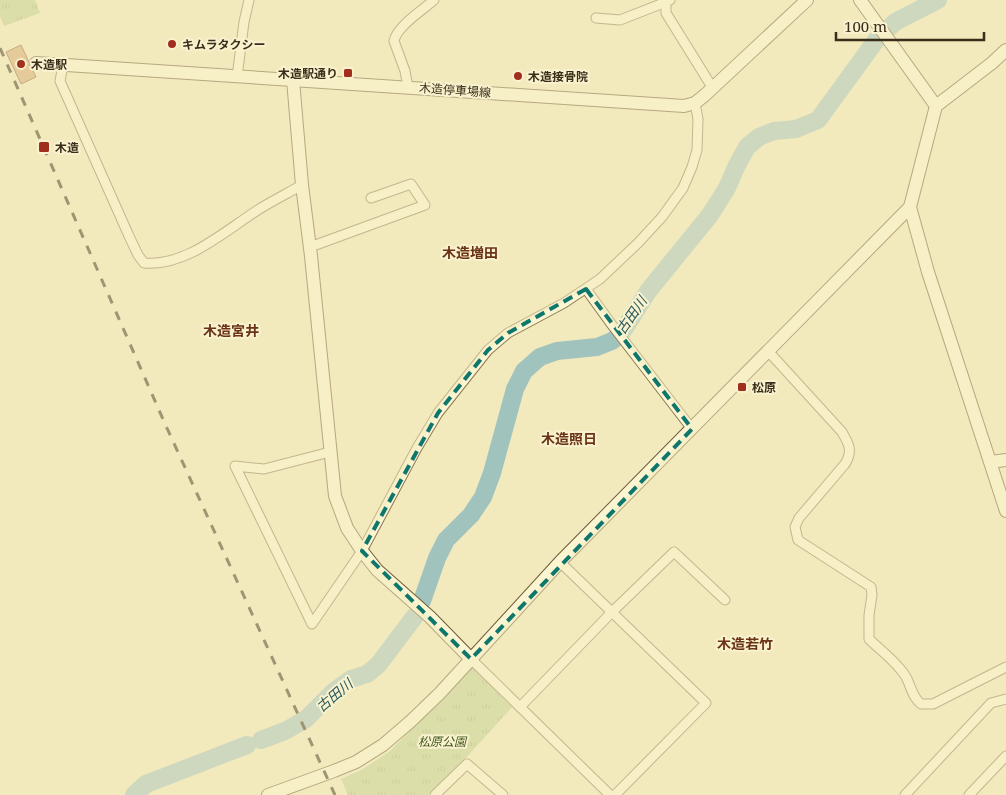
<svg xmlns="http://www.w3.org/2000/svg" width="1006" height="795" viewBox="0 0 1006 795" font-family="'Noto Serif','Noto Sans JP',serif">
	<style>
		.grass { fill: url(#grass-tufts) }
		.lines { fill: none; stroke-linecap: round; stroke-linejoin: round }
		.river { stroke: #a1c3be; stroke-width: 18 }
		.building { fill: #d4a76f; stroke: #8e6538 }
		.street-casing { stroke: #8c7954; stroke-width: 11 }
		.secondary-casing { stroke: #6e5a38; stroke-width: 14 }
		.street { stroke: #fcf5d1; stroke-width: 9 }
		.secondary { stroke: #fcf5d1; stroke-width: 12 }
		.rail { stroke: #3a2e1b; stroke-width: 3; stroke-dasharray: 9 9; stroke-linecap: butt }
		.marked { fill: none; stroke: #0f766e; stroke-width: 4; stroke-dasharray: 10 6; stroke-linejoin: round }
		.poi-dot { fill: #a12f1e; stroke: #f9f2ce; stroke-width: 2 }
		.labels { text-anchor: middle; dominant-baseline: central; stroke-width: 4; stroke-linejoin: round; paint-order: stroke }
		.poi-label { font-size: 12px; font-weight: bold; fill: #3a2e1b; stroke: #f9f2ce; text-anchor: start }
		.street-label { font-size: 12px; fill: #3a2e1b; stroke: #f9f2ce }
		.park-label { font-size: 12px; font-style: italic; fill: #42581f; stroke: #f9f2ce }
		.neighbourhood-label { font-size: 14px; font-weight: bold; fill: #6b3316; stroke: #f9f2ce }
		.water-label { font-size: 14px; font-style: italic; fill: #28585b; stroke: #f9f2ce }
	</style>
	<defs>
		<pattern id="grass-tufts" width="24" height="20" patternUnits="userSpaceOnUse" patternTransform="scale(1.25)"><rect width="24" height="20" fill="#c1d190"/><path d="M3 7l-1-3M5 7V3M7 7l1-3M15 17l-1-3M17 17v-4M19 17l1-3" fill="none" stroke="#a7b47c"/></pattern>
	</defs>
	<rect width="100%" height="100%" fill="#f2e9bd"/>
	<!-- grass -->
	<g class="grass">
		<polygon points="0,0 35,0 40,13 4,26 0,16"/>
		<polygon points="473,667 512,707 464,760 429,795 348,795 341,779 363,769 390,751"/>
	</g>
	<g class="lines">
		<!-- river -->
		<g class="river">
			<polyline points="890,27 895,22 938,0"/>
			<polyline points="422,601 437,558 446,540 471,515 483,497 492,473 515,389 524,371 540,357 557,351 597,347 612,341 621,334 649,290 710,215 727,188 737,165 747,147 759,137 774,131 796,129 818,120 877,39"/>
			<polyline points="261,740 285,731 306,719 333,692 351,679 367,674 378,665 415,616"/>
			<polyline points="134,795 146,784 247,745"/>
		</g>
	</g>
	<!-- building -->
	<polygon class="building" points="21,45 36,77 21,84 6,52"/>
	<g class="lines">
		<defs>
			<g id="street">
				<polyline points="670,0 666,2 666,13 712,87"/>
				<polyline points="596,18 620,20 666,2"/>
				<path d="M63,65L60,81L129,236L138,255L144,263C187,267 227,229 261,208C274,200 288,193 302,185"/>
				<polyline points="237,77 244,22 249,0"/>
				<path d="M408,87L405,71L394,41C397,26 423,10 434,0"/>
				<polyline points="310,247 425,205 411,184 371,198"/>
				<polyline points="586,289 612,325 692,429"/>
				<path d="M768,351L842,432C849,444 853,451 845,464L799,518L795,527L798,540L871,587L872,595L869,615V639C881,651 897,662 906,677C911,686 912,697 921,704H933L1006,667"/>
				<polyline points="330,452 264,469 235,466 312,624 362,551 417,448 438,413 488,350 508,333 564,303 600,279 638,243 662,217 683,188 692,167 697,150 698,119 695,103"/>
				<polyline points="560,562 706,703 615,795"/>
				<polyline points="471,659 610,795"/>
				<polyline points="520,707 612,612 674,552 725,600"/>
				<polyline points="435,795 467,764 503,795"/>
				<polyline points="905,795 991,703 1006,699"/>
				<polyline points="969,795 1006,756"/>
			</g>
			<g id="secondary">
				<polyline points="860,0 936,106"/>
				<polyline points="1006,50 992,63 936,106 910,207 928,272 1006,511"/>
				<polyline points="36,63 684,106 695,103 705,95 807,0"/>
				<polyline points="293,80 302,185 311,256 335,496 347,528 362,551 377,570 430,617 471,659"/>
				<polyline points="991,462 1006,460"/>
				<polyline points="268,795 334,771 356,762 383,745 411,721 440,693 560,562 910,207"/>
			</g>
		</defs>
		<!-- street casing -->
		<use href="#street" class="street-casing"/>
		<!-- secondary casing -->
		<use href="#secondary" class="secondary-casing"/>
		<!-- street -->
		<use href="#street" class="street"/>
		<!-- secondary -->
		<use href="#secondary" class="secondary"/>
		<!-- rail -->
		<polyline class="rail" points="0,48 166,426 335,795"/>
	</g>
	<!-- marked area -->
	<path d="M0 0H1006V795H0ZM586,289L692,429L471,659L362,551L438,413L488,350L508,333Z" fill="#f2e9bd" fill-opacity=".55" fill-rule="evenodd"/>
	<path class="marked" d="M586,289L692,429L471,659L362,551L438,413L488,350L508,333Z"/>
	<!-- markers -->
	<g class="poi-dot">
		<circle cx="172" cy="44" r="5"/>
		<circle cx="21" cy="64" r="5"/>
		<rect x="343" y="68" width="10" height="10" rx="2.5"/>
		<circle cx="518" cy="76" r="5"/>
		<rect x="38" y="141" width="12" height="12" rx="2.5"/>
		<rect x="737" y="382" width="10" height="10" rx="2.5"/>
	</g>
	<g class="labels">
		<!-- poi labels -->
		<g class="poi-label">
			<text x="182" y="44">キムラタクシー</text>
			<text x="31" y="64">木造駅</text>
			<text x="338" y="73" text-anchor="end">木造駅通り</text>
			<text x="528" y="76">木造接骨院</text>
			<text x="55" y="147">木造</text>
			<text x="752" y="387">松原</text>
		</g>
		<!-- street labels -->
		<g class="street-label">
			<text transform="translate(455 90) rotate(4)">木造停車場線</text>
		</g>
		<!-- park labels -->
		<g class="park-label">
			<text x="442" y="741">松原公園</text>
		</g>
		<!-- neighbourhood labels -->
		<g class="neighbourhood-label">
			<text x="470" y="252">木造増田</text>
			<text x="231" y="330">木造宮井</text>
			<text x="569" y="438">木造照日</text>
			<text x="745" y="643">木造若竹</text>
		</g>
		<!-- water labels -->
		<g class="water-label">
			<text transform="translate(631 315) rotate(-55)">古田川</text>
			<text transform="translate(334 695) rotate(-40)">古田川</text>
		</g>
	</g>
	<!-- scale -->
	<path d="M836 32v8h148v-8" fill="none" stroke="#3a2e1b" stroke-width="2.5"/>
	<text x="844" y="32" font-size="15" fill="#3a2e1b" stroke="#f9f2ce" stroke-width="4" paint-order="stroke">100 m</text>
</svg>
